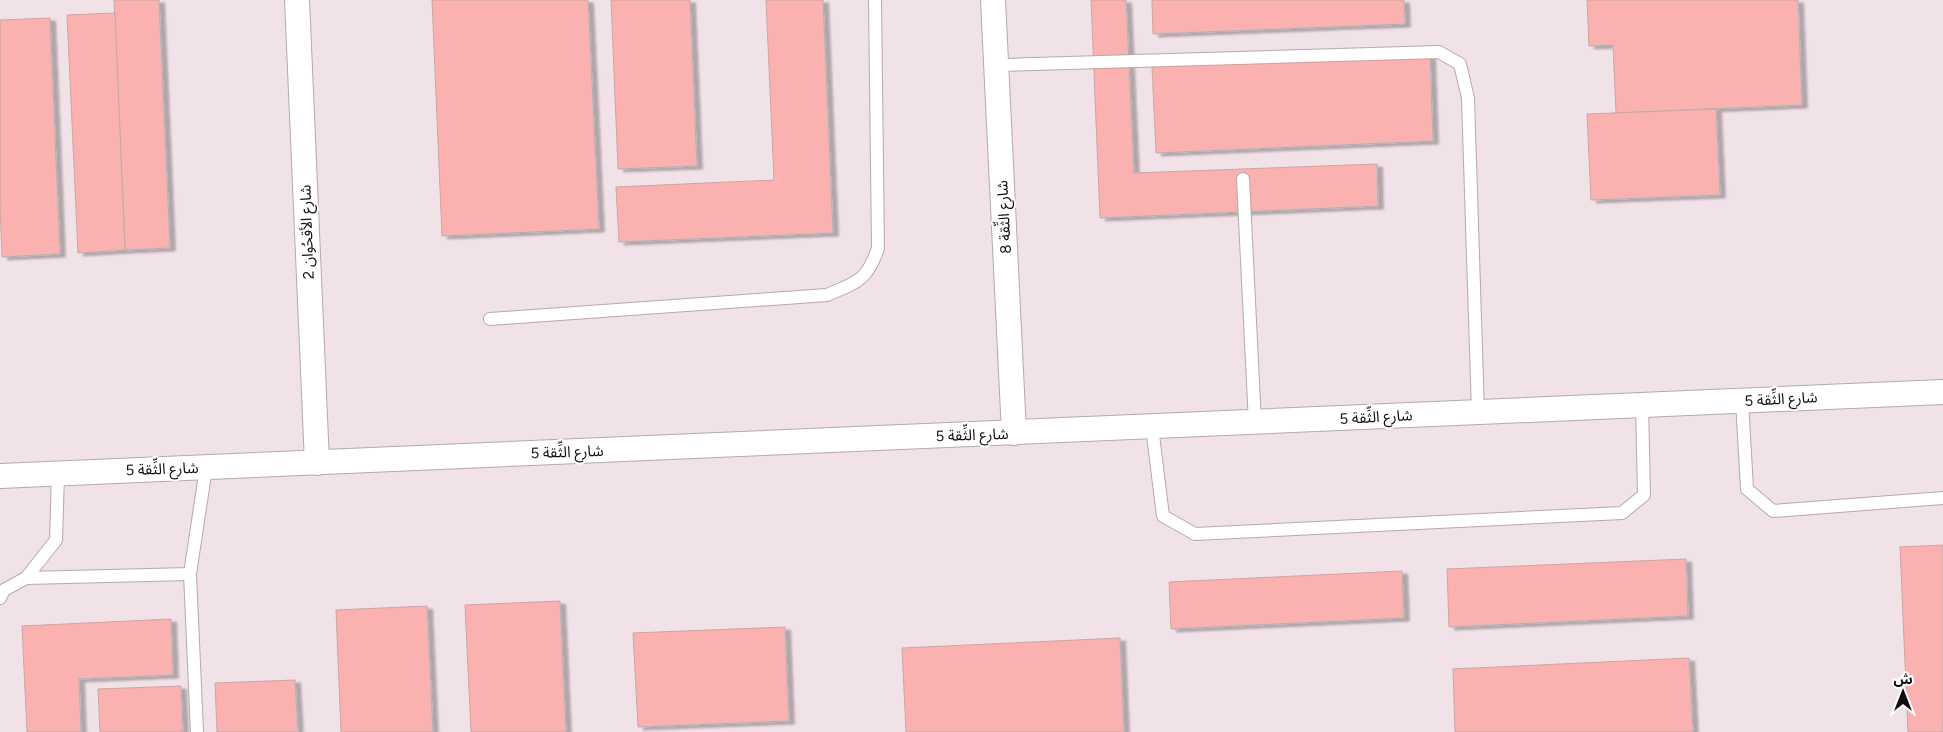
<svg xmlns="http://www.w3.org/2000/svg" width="1943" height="732" viewBox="0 0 1943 732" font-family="Figtree,'Noto Sans Arabic',sans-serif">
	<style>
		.building { fill: #fbb1b0; stroke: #bcacac; filter: url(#shadow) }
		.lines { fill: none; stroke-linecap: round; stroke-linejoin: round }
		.service-casing { stroke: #b6a8ad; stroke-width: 14 }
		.minor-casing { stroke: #b6a8ad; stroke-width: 26 }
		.service { stroke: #fff; stroke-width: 12 }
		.minor { stroke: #fff; stroke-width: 24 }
		.labels { text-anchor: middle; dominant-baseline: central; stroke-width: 4; stroke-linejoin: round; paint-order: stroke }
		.street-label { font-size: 15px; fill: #120d0f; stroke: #fff }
	</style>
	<defs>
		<filter id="shadow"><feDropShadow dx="5.5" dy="3" stdDeviation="1" flood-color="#0004"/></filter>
	</defs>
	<rect width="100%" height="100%" fill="#f1e2e8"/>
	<!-- building -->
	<g class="building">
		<polygon points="114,0 159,0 170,248 125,250"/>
		<polygon points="432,0 588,0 599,229 442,236"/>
		<polygon points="611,0 690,0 697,166 618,169"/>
		<polygon points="766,0 823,0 833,233 619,242 616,187 774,180"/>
		<polygon points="1091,0 1126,0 1134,173 1377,164 1378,206 1100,218"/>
		<polygon points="1152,0 1404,0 1405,24 1153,34"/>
		<polygon points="1587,0 1798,0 1802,105 1616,113 1613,45 1589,46"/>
		<polygon points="115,13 125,250 78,253 67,15"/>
		<polygon points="50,18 60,254 2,257 0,206 0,20"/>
		<polygon points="1430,55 1433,141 1156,153 1152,67"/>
		<polygon points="1716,109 1720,195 1591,200 1587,114"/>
		<polygon points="1943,545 1943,732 1908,732 1900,547"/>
		<polygon points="1686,559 1688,616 1449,627 1447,569"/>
		<polygon points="1402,571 1404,618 1171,629 1169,582"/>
		<polygon points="560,601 566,732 471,732 465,605"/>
		<polygon points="427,606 433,732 341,732 336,610"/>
		<polygon points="171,619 173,675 79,679 81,732 27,732 22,626"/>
		<polygon points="785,627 789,721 638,727 633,633"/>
		<polygon points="1120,638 1124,732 906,732 902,648"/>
		<polygon points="1689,658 1693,732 1455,732 1453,669"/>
		<polygon points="295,680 298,732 217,732 215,683"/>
		<polygon points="181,686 183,732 100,732 98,689"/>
	</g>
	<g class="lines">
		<defs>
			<g id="service">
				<polyline points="997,65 1439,52 1460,64 1468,98 1478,413"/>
				<polyline points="1243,179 1255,423"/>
				<path d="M490,319L827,295C857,282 867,281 878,248L875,0"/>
				<polyline points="1742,401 1747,489 1773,511 1943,498"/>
				<polyline points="1152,427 1163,516 1195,534 1622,513 1644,495 1642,405"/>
				<polyline points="26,578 190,574"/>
				<polyline points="0,598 4,590 26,578 56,540 58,474"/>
				<polyline points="197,732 190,574 206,468"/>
			</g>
			<g id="minor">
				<polyline points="297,0 317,463"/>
				<polyline points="993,0 1014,433"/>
				<polyline points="0,476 1943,392"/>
			</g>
		</defs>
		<!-- service casing -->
		<use href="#service" class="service-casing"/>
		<!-- minor casing -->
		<use href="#minor" class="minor-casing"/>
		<!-- service -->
		<use href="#service" class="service"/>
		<!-- minor -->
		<use href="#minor" class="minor"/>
	</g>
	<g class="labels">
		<!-- street labels -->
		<g class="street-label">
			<text transform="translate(1004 217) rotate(-93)">شارع الثِّقة 8</text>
			<text transform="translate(307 232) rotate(-92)">شارع الأقحُوان 2</text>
			<text transform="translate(1781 399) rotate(-3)">شارع الثِّقة 5</text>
			<text transform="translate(1376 417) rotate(-3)">شارع الثِّقة 5</text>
			<text transform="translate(972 435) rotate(-2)">شارع الثِّقة 5</text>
			<text transform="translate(567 452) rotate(-2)">شارع الثِّقة 5</text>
			<text transform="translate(162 469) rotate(-2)">شارع الثِّقة 5</text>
		</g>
	</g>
	<!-- north arrow -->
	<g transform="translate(1903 692)" stroke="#ffffff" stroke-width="4" paint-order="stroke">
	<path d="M0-4L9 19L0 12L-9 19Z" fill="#120d0f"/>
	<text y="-8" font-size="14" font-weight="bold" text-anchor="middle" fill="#120d0f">ش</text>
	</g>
</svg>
